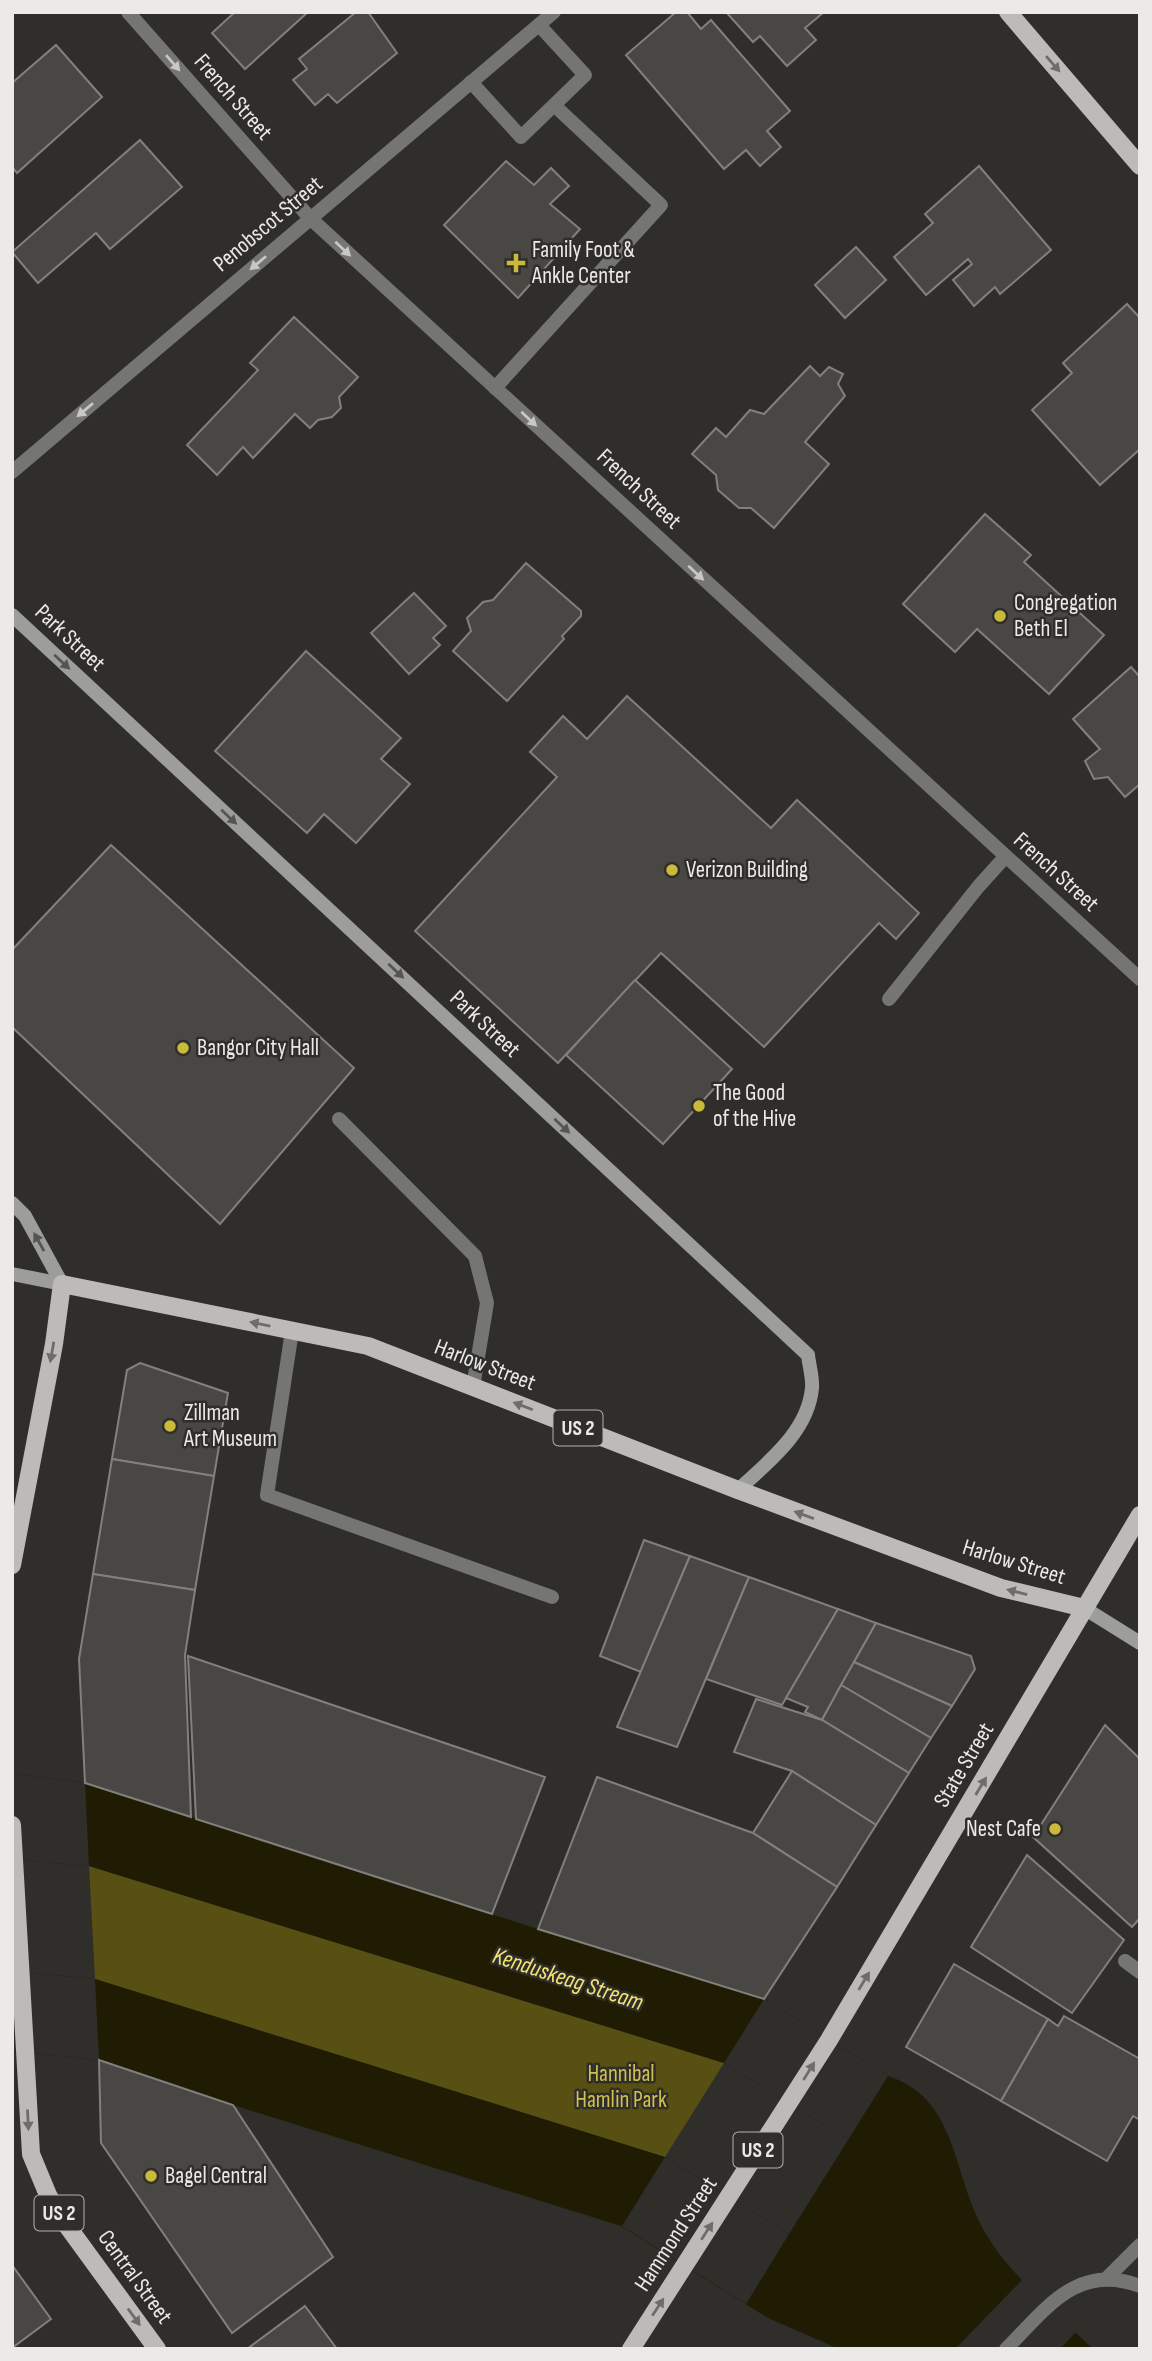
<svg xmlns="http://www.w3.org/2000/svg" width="1152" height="2361" viewBox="0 0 1152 2361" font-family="'Sofia Sans Condensed',sans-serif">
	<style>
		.green { fill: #585012 }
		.water { fill: #1f1c03 }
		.pier { fill: #2f2e2b }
		.building { fill: #484744; stroke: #81807c; stroke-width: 2 }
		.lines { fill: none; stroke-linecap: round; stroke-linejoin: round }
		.lane { stroke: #757573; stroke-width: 14 }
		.street { stroke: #757573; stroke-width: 14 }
		.secondary { stroke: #9d9d9a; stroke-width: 14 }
		.primary { stroke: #bcbbb8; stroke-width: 18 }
		.oneway { fill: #c8c7c5 }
		.oneway2 { fill: #6e6d6a }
		.oneway3 { fill: #565552 }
		.poi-dot { fill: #cbba39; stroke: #2f2e2b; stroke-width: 2.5 }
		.labels { text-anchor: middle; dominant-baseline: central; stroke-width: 5; stroke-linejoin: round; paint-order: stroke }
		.shield { fill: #2f2e2b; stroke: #b3b2af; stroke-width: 2 }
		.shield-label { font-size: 21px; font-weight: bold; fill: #ebeae8 }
		.street-label { font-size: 23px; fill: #ebeae8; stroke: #2f2e2b }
		.poi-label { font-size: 23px; fill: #ebeae8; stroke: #2f2e2b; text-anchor: start }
		.park-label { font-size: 23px; fill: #d1c14e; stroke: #2f2e2b }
		.water-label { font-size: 24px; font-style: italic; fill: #f3e372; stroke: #2f2e2b }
	</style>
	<rect width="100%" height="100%" fill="#2f2e2b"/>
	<!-- green -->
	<polygon class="green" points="89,1866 724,2063 665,2157 95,1979"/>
	<!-- water -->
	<path class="water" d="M12,1773L85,1783L538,1929L764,1999L888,2076C948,2095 953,2155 972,2205C978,2222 988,2238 998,2252C1025,2288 1061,2318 1093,2349H839L768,2318L621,2226L233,2105L99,2060L12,2051V1971L95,1979L665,2157L789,2234L848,2140L724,2063L89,1866L12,1859Z"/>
	<!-- pier -->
	<g class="pier">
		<polygon points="12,1773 85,1783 89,1866 12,1859"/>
		<polygon points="12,1971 95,1979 99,2060 12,2051"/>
		<polygon points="764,1999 888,2076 848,2140 724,2063"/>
		<polygon points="665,2157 789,2234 746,2304 622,2226"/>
		<polygon points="1022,2280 1076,2332 1060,2349 955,2349"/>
	</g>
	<!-- building -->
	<g class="building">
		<polygon points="235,12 308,12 245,69 212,33"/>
		<polygon points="356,12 368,12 397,53 337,103 328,94 315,105 293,80 307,69 299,59"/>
		<polygon points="676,12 687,12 701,29 711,20 790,111 767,131 781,147 760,166 746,150 724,169 626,55"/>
		<polygon points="726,12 824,12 805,28 816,40 787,66 760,36 753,42"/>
		<polygon points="56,45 102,97 17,173 12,167 12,83"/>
		<polygon points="140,140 182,187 110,249 96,233 38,283 12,252"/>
		<polygon points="506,161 534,185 551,168 569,186 550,204 580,229 518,298 444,225"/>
		<polygon points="979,166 1051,250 1000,294 995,287 974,306 953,280 972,264 968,259 926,295 894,257 933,223 925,214"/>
		<polygon points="856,247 886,280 845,318 815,285"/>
		<polygon points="1127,304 1140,318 1140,449 1100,485 1032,410 1072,373 1063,363"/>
		<polygon points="294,317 358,377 339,397 341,408 332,417 318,420 310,428 295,414 253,458 243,447 217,475 187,445 258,370 250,363"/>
		<polygon points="810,366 820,376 829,367 843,374 838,384 845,396 805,442 829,464 774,528 751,508 739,508 718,490 716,475 692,454 716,428 726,437 750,410 764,414"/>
		<polygon points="985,514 1031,555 1024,562 1104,635 1049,694 977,629 955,652 903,604"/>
		<polygon points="526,563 581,611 581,616 562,636 564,639 507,701 453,651 471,631 467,618 483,602 493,600"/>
		<polygon points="414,593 446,626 433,638 440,645 409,674 371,633"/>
		<polygon points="306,651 401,738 381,759 410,784 356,843 324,814 307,833 215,751"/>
		<polygon points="1131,667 1140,677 1140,784 1125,797 1108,777 1094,779 1085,761 1100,749 1073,719"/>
		<polygon points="627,696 771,828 797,800 919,913 896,939 879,923 764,1047 661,953 558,1063 415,931 557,777 530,752 563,716 587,739"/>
		<polygon points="111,845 354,1068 220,1224 12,1027 12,950"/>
		<polygon points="635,980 732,1069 663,1144 566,1055"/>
		<polygon points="140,1363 228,1393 214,1476 112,1459 127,1370"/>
		<polygon points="112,1459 214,1476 195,1590 93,1574"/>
		<polygon points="644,1540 690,1556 641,1672 600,1656"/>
		<polygon points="690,1556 749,1577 677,1747 617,1727"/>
		<polygon points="93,1574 195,1590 185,1655 191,1817 85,1783 79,1659"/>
		<polygon points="749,1577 838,1609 782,1705 706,1679"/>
		<polygon points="838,1609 876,1623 822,1720 805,1712 808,1707 786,1698"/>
		<polygon points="876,1623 971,1656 975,1669 952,1706 854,1662"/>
		<polygon points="188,1656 545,1777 492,1914 196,1819"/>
		<polygon points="854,1662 952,1706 931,1738 841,1685"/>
		<polygon points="841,1685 931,1738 909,1773 822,1720"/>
		<polygon points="756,1699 822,1720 909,1773 876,1825 792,1771 734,1752"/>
		<polygon points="1105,1725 1140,1759 1140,1918 1132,1927 1033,1837"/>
		<polygon points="792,1771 876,1825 837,1887 753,1833"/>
		<polygon points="597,1777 753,1833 837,1887 764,1999 538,1929"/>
		<polygon points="1027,1855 1124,1940 1072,2013 971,1947"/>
		<polygon points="954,1964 1048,2019 1001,2101 906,2047"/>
		<polygon points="1064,2016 1140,2059 1140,2120 1133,2116 1107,2161 1001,2101 1048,2019 1058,2026"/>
		<polygon points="99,2060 233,2105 333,2257 232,2333 101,2143"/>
		<polygon points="12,2265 51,2319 12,2348"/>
		<polygon points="305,2306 337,2349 247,2349"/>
	</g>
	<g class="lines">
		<!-- lane -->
		<g class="lane">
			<polyline points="471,82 521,137 585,75 539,25"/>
			<polyline points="495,388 661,205 555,106"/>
			<polyline points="889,999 978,887 1005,857"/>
			<polyline points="339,1119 475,1256 487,1303 473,1387"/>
			<polyline points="292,1331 267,1495 552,1597"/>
			<polyline points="1125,1961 1140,1972"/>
			<polyline points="1107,2278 1140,2245"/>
		</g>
		<!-- street -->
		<g class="street">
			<polyline points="128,12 310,218 1140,979"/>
			<polyline points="12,472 554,12"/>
			<path d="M1006,2349C1046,2309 1077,2262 1140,2286"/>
		</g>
		<!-- secondary -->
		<g class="secondary">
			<path d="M12,615L808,1355C809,1365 813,1378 812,1388C808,1432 768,1462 738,1490"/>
			<polyline points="12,1203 25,1216 62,1284"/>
			<polyline points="12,1274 62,1284"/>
			<polyline points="1084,1608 1140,1643"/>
		</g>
		<!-- primary -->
		<g class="primary">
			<polyline points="1008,12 1140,166"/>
			<polyline points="12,1565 54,1344 62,1284 368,1346 738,1490 1001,1588 1084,1608"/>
			<polyline points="12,1825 31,2154 48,2195 60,2216 157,2349"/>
			<polyline points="631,2349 829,2040 1140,1515"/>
		</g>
	</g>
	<!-- one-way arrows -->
	<defs><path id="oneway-solid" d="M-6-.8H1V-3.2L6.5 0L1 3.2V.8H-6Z" transform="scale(1.75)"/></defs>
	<g class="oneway">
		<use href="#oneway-solid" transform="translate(173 63) rotate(49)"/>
		<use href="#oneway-solid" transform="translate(343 249) rotate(43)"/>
		<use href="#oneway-solid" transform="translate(258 263) rotate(140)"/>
		<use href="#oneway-solid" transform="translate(85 410) rotate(140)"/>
		<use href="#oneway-solid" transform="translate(529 419) rotate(43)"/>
		<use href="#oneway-solid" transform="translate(696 573) rotate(43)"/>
	</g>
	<g class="oneway2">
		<use href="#oneway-solid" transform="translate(1053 64) rotate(49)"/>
		<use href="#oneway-solid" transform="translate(260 1324) rotate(-169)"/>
		<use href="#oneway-solid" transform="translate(52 1352) rotate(100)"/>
		<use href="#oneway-solid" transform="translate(523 1406) rotate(-159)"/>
		<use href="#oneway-solid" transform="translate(804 1515) rotate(-160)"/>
		<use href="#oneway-solid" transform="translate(1017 1592) rotate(-166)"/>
		<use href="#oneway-solid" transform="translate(981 1786) rotate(-59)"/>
		<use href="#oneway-solid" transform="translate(864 1981) rotate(-59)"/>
		<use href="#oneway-solid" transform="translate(809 2071) rotate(-58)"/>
		<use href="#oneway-solid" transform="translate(28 2120) rotate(87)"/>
		<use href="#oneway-solid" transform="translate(707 2231) rotate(-57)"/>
		<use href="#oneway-solid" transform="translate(658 2307) rotate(-57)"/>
		<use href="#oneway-solid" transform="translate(134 2317) rotate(54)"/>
	</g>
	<g class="oneway3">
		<use href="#oneway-solid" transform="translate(62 662) rotate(43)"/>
		<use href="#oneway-solid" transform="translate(229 817) rotate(43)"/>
		<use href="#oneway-solid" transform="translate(396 971) rotate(43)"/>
		<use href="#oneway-solid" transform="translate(562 1126) rotate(43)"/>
		<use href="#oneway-solid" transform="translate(39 1242) rotate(-119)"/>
	</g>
	<!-- markers -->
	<g class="poi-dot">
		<path d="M512.5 252.5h7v7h7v7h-7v7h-7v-7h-7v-7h7z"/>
		<circle cx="1000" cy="616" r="7"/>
		<circle cx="672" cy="870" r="7"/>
		<circle cx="183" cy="1048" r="7"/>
		<circle cx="699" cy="1106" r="7"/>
		<circle cx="170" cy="1426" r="7"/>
		<circle cx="1055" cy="1829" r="7"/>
		<circle cx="151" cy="2176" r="7"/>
	</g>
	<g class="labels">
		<!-- shield labels -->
		<g class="shield">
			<rect x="553.5" y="1410.5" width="49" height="35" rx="5"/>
			<rect x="733.5" y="2132.5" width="49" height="35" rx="5"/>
			<rect x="34.5" y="2195.5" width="49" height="35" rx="5"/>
		</g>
		<g class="shield-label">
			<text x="578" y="1428">US 2</text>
			<text x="758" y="2150">US 2</text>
			<text x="59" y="2213">US 2</text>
		</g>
		<!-- street labels -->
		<g class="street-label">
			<text transform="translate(233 97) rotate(49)">French Street</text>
			<text transform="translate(268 224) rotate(-40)">Penobscot Street</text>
			<text transform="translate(639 489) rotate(43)">French Street</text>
			<text transform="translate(70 638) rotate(43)">Park Street</text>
			<text transform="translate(1056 872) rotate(42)">French Street</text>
			<text transform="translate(485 1024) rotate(43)">Park Street</text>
			<text transform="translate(485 1365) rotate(21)">Harlow Street</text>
			<text transform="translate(1014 1562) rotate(17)">Harlow Street</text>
			<text transform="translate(964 1765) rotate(-59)">State Street</text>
			<text transform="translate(676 2234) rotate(-57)">Hammond Street</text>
			<text transform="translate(135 2277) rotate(54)">Central Street</text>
		</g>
		<!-- poi labels -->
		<g class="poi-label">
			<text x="532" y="250">Family Foot &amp;<tspan x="532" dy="26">Ankle Center</tspan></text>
			<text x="1014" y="603">Congregation<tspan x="1014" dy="26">Beth El</tspan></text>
			<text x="686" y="870">Verizon Building</text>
			<text x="197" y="1048">Bangor City Hall</text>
			<text x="713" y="1093">The Good<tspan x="713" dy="26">of the Hive</tspan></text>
			<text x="184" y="1413">Zillman<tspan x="184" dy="26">Art Museum</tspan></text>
			<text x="1041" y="1829" text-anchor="end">Nest Cafe</text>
			<text x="165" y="2176">Bagel Central</text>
		</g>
		<!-- park labels -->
		<g class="park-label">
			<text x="621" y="2074">Hannibal<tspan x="621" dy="26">Hamlin Park</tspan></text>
		</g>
		<!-- water labels -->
		<g class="water-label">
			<text transform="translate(568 1979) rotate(18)">Kenduskeag Stream</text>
		</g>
	</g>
	<!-- border -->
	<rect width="1152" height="2361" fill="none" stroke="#ebeae8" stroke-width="28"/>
</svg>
